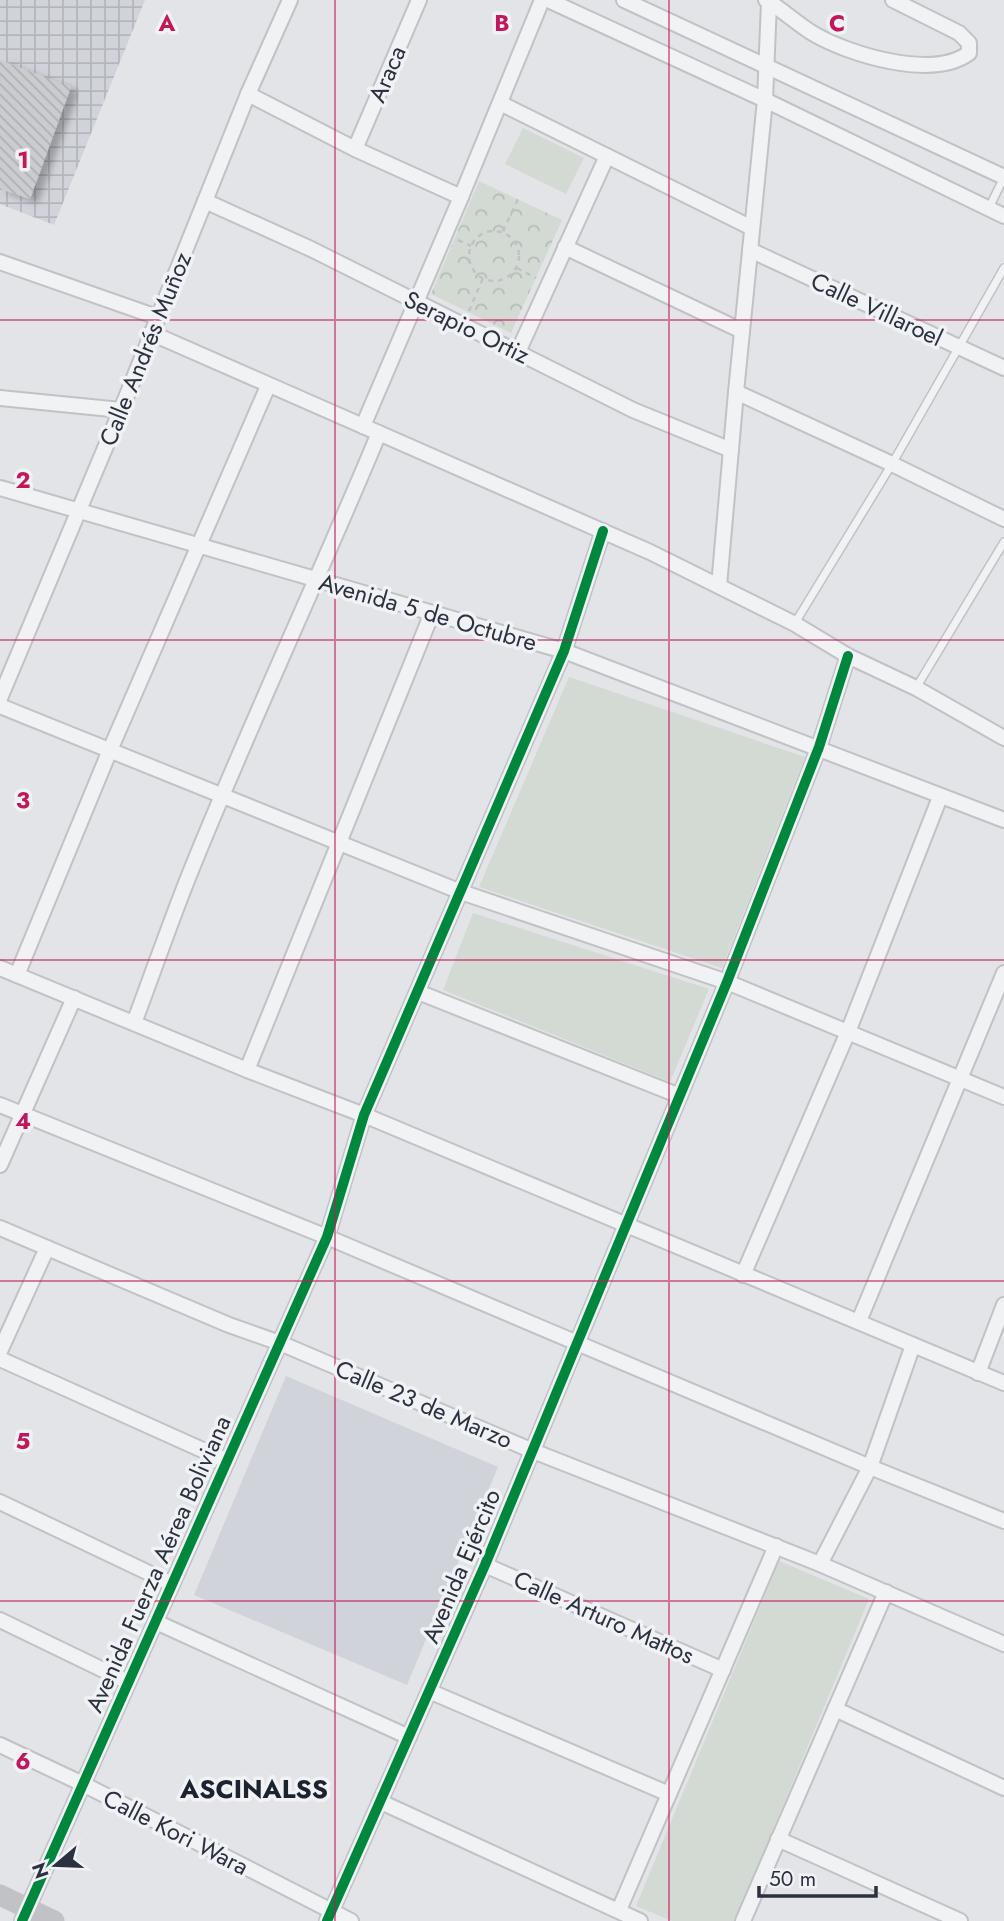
<svg xmlns="http://www.w3.org/2000/svg" width="1004" height="1921" viewBox="0 0 1004 1921" font-family="Jost,sans-serif">
	<style>
		.built { fill: #d1d3da }
		.industrial { fill: url(#industrial-grid) }
		.green { fill: #d3dad3 }
		.park { fill: url(#park-crowns) }
		.building { fill: url(#building-back-hatch); filter: url(#shadow) }
		.lines { fill: none; stroke-linecap: round; stroke-linejoin: round }
		.service-casing { stroke: #c1c2c5; stroke-width: 10 }
		.minor-casing { stroke: #c1c2c5; stroke-width: 18 }
		.path { stroke: #c1c2c6; stroke-width: 2.5; stroke-dasharray: 5 5; stroke-linecap: butt }
		.service { stroke: #f1f2f4; stroke-width: 7 }
		.minor { stroke: #f1f2f4; stroke-width: 14 }
		.secondary { stroke: #c0c2c5; stroke-width: 21 }
		.cycleway-casing { stroke: #f0f2f6; stroke-width: 15 }
		.cycleway { stroke: #00873e; stroke-width: 10 }
		.grid { fill: none; stroke: #c2185b; stroke-width: 2; stroke-opacity: 0.55 }
		.labels { text-anchor: middle; dominant-baseline: central; stroke-width: 7; stroke-linejoin: round; paint-order: stroke }
		.street-label { font-size: 24px; fill: #2b313e; stroke: #f0f2f6 }
		.neighbourhood-label { font-size: 26px; font-weight: bold; fill: #1d222f; stroke: #f0f2f6 }
		.grid-label { font-size: 23px; text-anchor: middle; font-weight: bold; fill: #c2185b; stroke: #f0f2f6; stroke-width: 7; stroke-linejoin: round; paint-order: stroke }
	</style>
	<defs>
		<pattern id="industrial-grid" width="8" height="8" patternUnits="userSpaceOnUse" patternTransform="scale(1.75)"><rect width="8" height="8" fill="#d1d3da"/><path d="M0 4h8M4 0v8" fill="none" stroke="#b4b6bc"/></pattern>
		<pattern id="park-crowns" width="20" height="18" patternUnits="userSpaceOnUse" patternTransform="scale(1.75)"><rect width="20" height="18" fill="#d3dad3"/><path d="M2 6a3 3 0 1 1 6 0M12 15a3 3 0 1 1 6 0" fill="none" stroke="#b5bcb6"/></pattern>
		<pattern id="building-back-hatch" width="6" height="6" patternUnits="userSpaceOnUse" patternTransform="scale(1.75)"><rect width="6" height="6" fill="#cacccf"/><path d="M-1 5l2 2M0 0l6 6M5-1l2 2" fill="none" stroke="#aeb0b3"/></pattern>
		<filter id="shadow"><feDropShadow dx="8" dy="4.5" stdDeviation="3.5" flood-color="#0004"/></filter>
	</defs>
	<rect width="100%" height="100%" fill="#e2e4e7"/>
	<!-- built -->
	<polygon class="built" points="286,1376 498,1467 407,1685 194,1595"/>
	<!-- industrial -->
	<polygon class="industrial" points="0,0 145,0 54,225 0,204"/>
	<!-- green -->
	<g class="green">
		<polygon points="523,128 584,158 566,194 505,164"/>
		<polygon points="569,677 805,757 722,968 479,887"/>
		<polygon points="473,913 709,989 670,1082 443,990"/>
		<polygon points="779,1561 869,1599 735,1921 672,1921 636,1906"/>
	</g>
	<!-- park -->
	<polygon class="park" points="479,181 562,220 511,333 431,294"/>
	<!-- building -->
	<polygon class="building" points="0,60 71,87 30,199 0,189"/>
	<g class="lines">
		<defs>
			<g id="service">
				<polyline points="989,208 1004,177"/>
				<polyline points="795,623 892,464 1004,268"/>
				<polyline points="916,688 1004,542"/>
			</g>
			<g id="minor">
				<polyline points="548,0 765,100 1004,216"/>
				<polyline points="624,0 1004,177"/>
				<path d="M766,0C783,10 797,24 814,34C850,55 933,80 969,53V43L959,33L893,0"/>
				<polyline points="248,94 355,149 461,197"/>
				<polyline points="500,103 752,228"/>
				<polyline points="355,149 419,0"/>
				<polyline points="205,201 311,249 633,410 731,450"/>
				<polyline points="565,247 742,331"/>
				<polyline points="750,250 1004,368"/>
				<polyline points="0,262 157,317"/>
				<polyline points="151,333 650,552 795,624 848,656 916,688 1004,738"/>
				<polyline points="518,352 607,156"/>
				<polyline points="736,392 892,464 1004,519"/>
				<polyline points="0,398 121,410"/>
				<polyline points="363,426 461,197 542,0"/>
				<polyline points="0,488 564,651 1004,820"/>
				<polyline points="719,586 736,392 765,100 769,2"/>
				<polyline points="0,698 121,410 248,94 290,0"/>
				<polyline points="0,706 461,892 727,982 1004,1097"/>
				<polyline points="0,968 247,1070 364,1115 1004,1383"/>
				<polyline points="17,975 110,750 268,386"/>
				<polyline points="418,992 680,1096"/>
				<path d="M134,1023C152,975 169,926 188,878C248,728 317,582 379,433"/>
				<polyline points="247,1070 432,613"/>
				<polyline points="0,1105 327,1237 870,1467 1004,1521"/>
				<polyline points="0,1165 74,998"/>
				<polyline points="0,1228 229,1325 280,1343 533,1451 820,1564 1004,1644"/>
				<polyline points="743,1275 848,1032 940,797"/>
				<polyline points="859,1321 1004,973"/>
				<polyline points="0,1351 47,1248"/>
				<polyline points="0,1359 227,1461"/>
				<polyline points="978,1373 1004,1305"/>
				<polyline points="0,1502 172,1584"/>
				<polyline points="820,1564 870,1467 913,1345"/>
				<polyline points="485,1565 723,1670"/>
				<polyline points="0,1620 128,1682"/>
				<polyline points="156,1622 409,1737"/>
				<polyline points="429,1691 669,1794"/>
				<polyline points="835,1709 1004,1788"/>
				<polyline points="0,1745 83,1784 351,1921"/>
				<polyline points="381,1802 640,1921"/>
				<polyline points="778,1839 960,1921"/>
				<polyline points="619,1910 776,1546"/>
				<polyline points="22,1921 327,1237 364,1115 564,651 603,531"/>
				<polyline points="327,1921 485,1565 727,982 819,747 848,656"/>
				<polyline points="743,1921 886,1592"/>
			</g>
		</defs>
		<!-- service casing -->
		<use href="#service" class="service-casing"/>
		<!-- minor casing -->
		<use href="#minor" class="minor-casing"/>
		<!-- path -->
		<g class="path">
			<polyline points="503,231 518,199"/>
			<circle cx="494" cy="256" r="25"/>
			<polyline points="458,240 471,246"/>
			<polyline points="517,268 536,278"/>
			<polyline points="469,311 483,278"/>
		</g>
		<!-- service -->
		<use href="#service" class="service"/>
		<!-- minor -->
		<use href="#minor" class="minor"/>
		<!-- secondary -->
		<polyline class="secondary" points="0,1895 54,1921"/>
		<defs>
			<g id="cycleway">
				<polyline points="22,1921 327,1237 364,1115 564,651 603,531"/>
				<polyline points="327,1921 485,1565 727,982 819,747 848,656"/>
			</g>
		</defs>
		<!-- cycleway casing -->
		<use href="#cycleway" class="cycleway-casing"/>
		<!-- cycleway -->
		<use href="#cycleway" class="cycleway"/>
	</g>
	<!-- grid -->
	<path class="grid" d="M335,0V1921M669,0V1921M0,320H1004M0,640H1004M0,960H1004M0,1281H1004M0,1601H1004"/>
	<g class="labels">
		<!-- street labels -->
		<g class="street-label">
			<text transform="translate(387 74) rotate(-67)">Araca</text>
			<text transform="translate(877 309) rotate(25)">Calle Villaroel</text>
			<text transform="translate(467 327) rotate(26)">Serapio Ortiz</text>
			<text transform="translate(145 349) rotate(-68)">Calle Andrés Muñoz</text>
			<text transform="translate(428 612) rotate(16)">Avenida 5 de Octubre</text>
			<text transform="translate(424 1404) rotate(23)">Calle 23 de Marzo</text>
			<text transform="translate(158 1564) rotate(-66)">Avenida Fuerza Aérea Boliviana</text>
			<text transform="translate(461 1566) rotate(-67)">Avenida Ejército</text>
			<text transform="translate(604 1617) rotate(24)">Calle Arturo Mattos</text>
			<text transform="translate(176 1832) rotate(27)">Calle Kori Wara</text>
		</g>
		<!-- neighbourhood labels -->
		<g class="neighbourhood-label">
			<text x="254" y="1789">ASCINALSS</text>
		</g>
	</g>
	<g class="grid-label">
		<text x="167" y="31">A</text>
		<text x="502" y="31">B</text>
		<text x="837" y="31">C</text>
		<text x="23" y="168">1</text>
		<text x="23" y="488">2</text>
		<text x="23" y="808">3</text>
		<text x="23" y="1129">4</text>
		<text x="23" y="1449">5</text>
		<text x="23" y="1769">6</text>
	</g>
	<!-- north arrow -->
	<g transform="translate(56 1865) rotate(251)" stroke="#f0f2f6" stroke-width="5" paint-order="stroke">
	<path d="M0-5L12 26L0 18L-12 26Z" fill="#2b313e"/>
	<text y="-10" font-size="19" font-weight="bold" text-anchor="middle" fill="#2b313e">N</text>
	</g>
	<!-- scale -->
	<path d="M759 1886v10h117v-10" fill="none" stroke="#2b313e" stroke-width="3.5"/>
	<text x="769" y="1886" font-size="21" fill="#2b313e" stroke="#f0f2f6" stroke-width="5" paint-order="stroke">50 m</text>
</svg>
